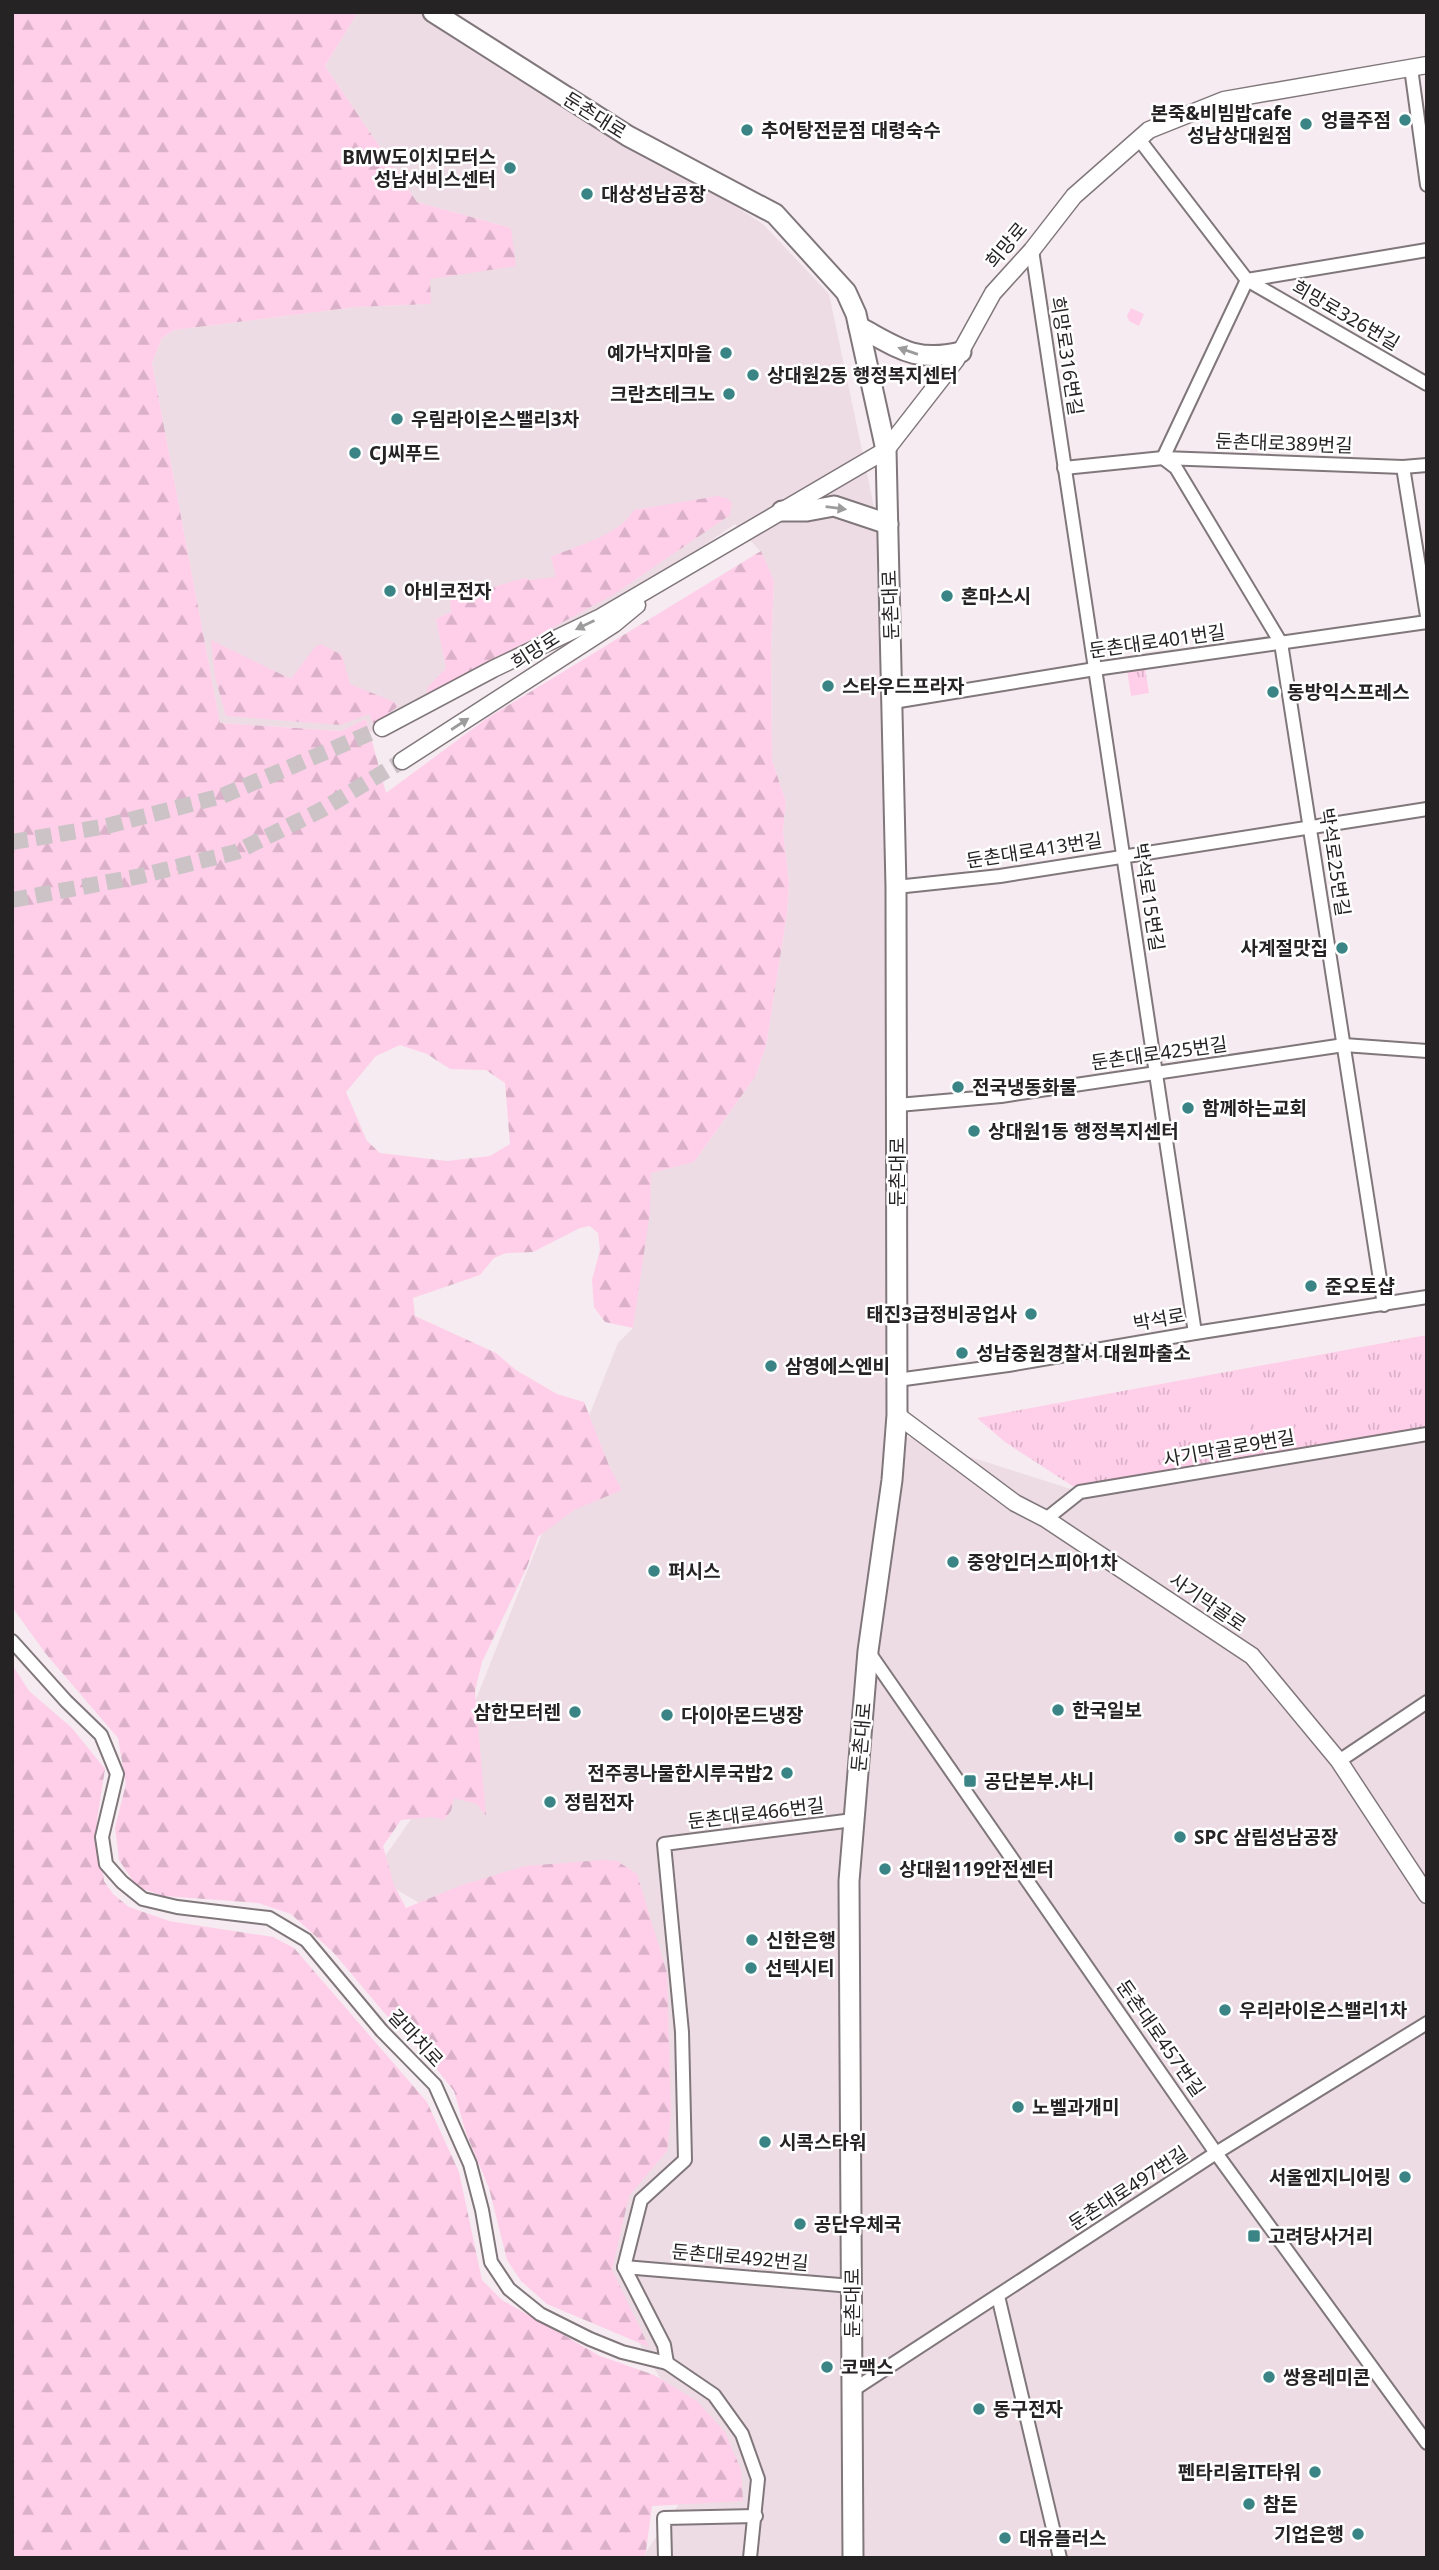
<svg xmlns="http://www.w3.org/2000/svg" width="1439" height="2570" viewBox="0 0 1439 2570" font-family="'Noto Sans','Noto Sans KR',sans-serif">
	<style>
		.built { fill: #eedce5 }
		.grass { fill: url(#grass-tufts) }
		.forest { fill: url(#forest-firs); fill-rule: evenodd }
		.garden { fill: #ffcfe9 }
		.lines { fill: none; stroke-linecap: round; stroke-linejoin: round }
		.secondary-tunnel { stroke: #ccc3c7; stroke-width: 16; stroke-dasharray: 16 8; stroke-linecap: butt }
		.street-casing { stroke: #80777b; stroke-width: 16 }
		.secondary-casing { stroke: #80777b; stroke-width: 19 }
		.primary-casing { stroke: #80777b; stroke-width: 23 }
		.street { stroke: #fff; stroke-width: 12 }
		.secondary { stroke: #fff; stroke-width: 16 }
		.primary { stroke: #fff; stroke-width: 19 }
		.oneway { fill: #9d9c9d }
		.poi-dot { fill: #3b8485; stroke: #fff; stroke-width: 2.5 }
		.labels { text-anchor: middle; dominant-baseline: central; stroke-width: 5; stroke-linejoin: round; paint-order: stroke }
		.poi-label { font-size: 19px; font-weight: bold; fill: #262325; stroke: #fff; text-anchor: start }
		.street-label { font-size: 19px; fill: #262325; stroke: #fff }
	</style>
	<defs>
		<pattern id="grass-tufts" width="24" height="20" patternUnits="userSpaceOnUse" patternTransform="scale(1.75)"><rect width="24" height="20" fill="#ffcfe9"/><path d="M3 7l-1-3M5 7V3M7 7l1-3M15 17l-1-3M17 17v-4M19 17l1-3" fill="none" stroke="#dab1c8"/></pattern>
		<pattern id="forest-firs" width="22" height="20" patternUnits="userSpaceOnUse" patternTransform="scale(1.75)"><rect width="22" height="20" fill="#ffcfe9"/><path d="M5 1l3.5 6h-7zM16 11l3.5 6h-7z" fill="#dab1c8"/></pattern>
	</defs>
	<rect width="100%" height="100%" fill="#f5ebf0"/>
	<!-- built -->
	<polygon class="built" points="358,12 433,12 763,224 829,294 877,521 898,1434 1080,1492 1427,1434 1427,2558 646,2558 646,2552 709,2460 602,2281 443,1917 372,1875 451,1762 618,1343 633,1328 651,1172 694,1162 755,1077 766,1046 787,914 789,883 783,831 786,802 772,760 771,650 774,581 761,552 735,524 601,617 382,728 370,732 366,719 341,731 220,723 152,363 162,338 174,330 356,307 431,304 429,279 462,272 511,228 417,202 325,66"/>
	<!-- grass -->
	<g class="grass">
		<polygon points="1145,668 1149,693 1131,696 1127,670"/>
		<polygon points="1427,1335 1427,1430 1074,1487 1005,1442 977,1418"/>
	</g>
	<!-- forest -->
	<g class="forest">
		<path d="M12,12H358L325,66L417,202L511,228L516,266L430,279L431,304L356,307L174,330L162,338L152,363L220,723L341,731L366,719L386,793L486,719L761,551L774,581L771,650L772,760L786,802L783,831L789,883L787,914L766,1046L755,1077L694,1162L651,1173L650,1212L633,1328L605,1322L594,1307L592,1280L600,1250L598,1233L590,1226L580,1228L533,1252L506,1253L494,1258L480,1275L413,1298L415,1316L496,1353L516,1370L557,1394L584,1402L610,1468L622,1490L574,1510L538,1537L527,1567L482,1662L475,1691L486,1816L477,1804L454,1798L451,1811L444,1820L432,1817L401,1820L383,1846L394,1885L406,1908L462,1885L525,1866L602,1860L617,1861L637,1874L667,1973L671,2113L667,2151L629,2196L612,2270L649,2347L547,2304L521,2281L507,2260L489,2188L466,2133L454,2091L431,2062L392,2022L333,1952L291,1914L258,1903L164,1896L137,1887L119,1860L115,1828L126,1784L118,1738L46,1654L12,1607ZM400,1045L427,1054L450,1069L486,1070L505,1083L510,1144L490,1156L447,1161L380,1153L367,1141L346,1092L376,1056Z"/>
		<path d="M718,496L728,499L732,503L730,515L613,595L426,696L428,687L446,668L436,619L451,612L450,599L525,578L529,580L556,577L551,557C578,545 618,536 634,510Z"/>
		<polygon points="211,640 291,679 315,647 321,644 342,655 350,684 392,701 398,706 374,725 369,714 341,725 226,716 215,677"/>
		<polygon points="12,1664 29,1691 72,1728 105,1769 97,1820 104,1881 113,1894 129,1907 169,1921 273,1937 294,1948 427,2102 459,2172 482,2280 502,2300 600,2356 654,2375 697,2401 725,2432 741,2470 743,2501 652,2506 645,2558 12,2558"/>
	</g>
	<!-- garden -->
	<g class="garden">
		<polygon points="1131,308 1144,314 1139,326 1129,321 1127,316"/>
		<polygon points="1288,1394 1295,1432 1264,1438 1257,1401"/>
		<polygon points="1248,1399 1250,1440 1222,1441 1221,1400"/>
		<polygon points="1086,1442 1095,1461 1083,1467 1074,1448"/>
	</g>
	<g class="lines">
		<!-- secondary-tunnel -->
		<g class="secondary-tunnel">
			<polyline points="12,842 107,826 222,796 382,728"/>
			<polyline points="12,900 141,876 236,852 323,809 402,761"/>
		</g>
		<defs>
			<g id="street">
				<polyline points="1411,68 1427,185"/>
				<polyline points="1138,138 1247,280 1427,384"/>
				<polyline points="1032,250 1195,1333"/>
				<polyline points="1247,280 1427,250"/>
				<polyline points="1163,458 1176,468 1281,643 1384,1305"/>
				<polyline points="1163,458 1247,280"/>
				<polyline points="1403,467 1427,616"/>
				<polyline points="1064,468 1163,458 1403,467 1427,465"/>
				<polyline points="893,702 1095,669 1427,622"/>
				<polyline points="896,887 1000,876 1427,809"/>
				<polyline points="898,1105 1001,1096 1344,1045 1427,1051"/>
				<polyline points="897,1380 1008,1365 1195,1333 1427,1297"/>
				<polyline points="1046,1519 1080,1492 1427,1434"/>
				<polyline points="12,1641 66,1701 101,1735 117,1774 102,1837 106,1864 122,1882 143,1899 177,1907 269,1918 306,1940 382,2031 435,2085 470,2164 482,2210 491,2262 509,2289 540,2314 590,2339 622,2352 667,2363 714,2395 742,2434 758,2479 750,2558"/>
				<polyline points="868,1651 1216,2153 1427,2443"/>
				<polyline points="1339,1761 1427,1702"/>
				<polyline points="624,2267 852,2286"/>
				<polyline points="998,2296 1060,2558"/>
				<polyline points="667,2363 664,2345 624,2267 641,2200 685,2160 682,2032 664,1844 853,1820"/>
				<polyline points="853,2390 1216,2153 1427,2023"/>
				<polyline points="665,2558 664,2518 756,2516"/>
			</g>
			<g id="secondary">
				<polyline points="382,728 493,669 601,617 886,450 956,360 993,293 1032,250 1074,196 1149,130 1224,100 1427,65"/>
				<polyline points="402,761 614,624 637,605"/>
				<polyline points="897,1415 1015,1503 1046,1519 1252,1656 1339,1761 1427,1895"/>
			</g>
			<g id="primary">
				<polyline points="433,12 628,136 775,214 846,292 856,314 886,450 896,887 897,1415 892,1480 868,1651 849,1881 853,2558"/>
				<path d="M859,327C899,348 915,363 961,352"/>
				<polyline points="782,511 807,511 834,506 888,524"/>
			</g>
		</defs>
		<!-- street casing -->
		<use href="#street" class="street-casing"/>
		<!-- secondary casing -->
		<use href="#secondary" class="secondary-casing"/>
		<!-- primary casing -->
		<use href="#primary" class="primary-casing"/>
		<!-- street -->
		<use href="#street" class="street"/>
		<!-- secondary -->
		<use href="#secondary" class="secondary"/>
		<!-- primary -->
		<use href="#primary" class="primary"/>
	</g>
	<!-- one-way arrows -->
	<defs><path id="oneway-solid" d="M-6-.8H1V-3.2L6.5 0L1 3.2V.8H-6Z" transform="scale(1.75)"/></defs>
	<g class="oneway">
		<use href="#oneway-solid" transform="translate(908 351) rotate(-161)"/>
		<use href="#oneway-solid" transform="translate(836 508) rotate(7)"/>
		<use href="#oneway-solid" transform="translate(585 625) rotate(154)"/>
		<use href="#oneway-solid" transform="translate(460 724) rotate(-33)"/>
	</g>
	<!-- markers -->
	<g class="poi-dot">
		<circle cx="1405" cy="120" r="7"/>
		<circle cx="1306" cy="124" r="7"/>
		<circle cx="747" cy="130" r="7"/>
		<circle cx="510" cy="168" r="7"/>
		<circle cx="587" cy="194" r="7"/>
		<circle cx="726" cy="353" r="7"/>
		<circle cx="753" cy="375" r="7"/>
		<circle cx="729" cy="394" r="7"/>
		<circle cx="397" cy="419" r="7"/>
		<circle cx="355" cy="453" r="7"/>
		<circle cx="390" cy="591" r="7"/>
		<circle cx="947" cy="596" r="7"/>
		<circle cx="828" cy="686" r="7"/>
		<circle cx="1273" cy="692" r="7"/>
		<circle cx="1342" cy="948" r="7"/>
		<circle cx="958" cy="1087" r="7"/>
		<circle cx="1188" cy="1108" r="7"/>
		<circle cx="974" cy="1131" r="7"/>
		<circle cx="1311" cy="1286" r="7"/>
		<circle cx="1031" cy="1314" r="7"/>
		<circle cx="962" cy="1353" r="7"/>
		<circle cx="771" cy="1366" r="7"/>
		<circle cx="953" cy="1562" r="7"/>
		<circle cx="654" cy="1571" r="7"/>
		<circle cx="1058" cy="1710" r="7"/>
		<circle cx="575" cy="1712" r="7"/>
		<circle cx="667" cy="1715" r="7"/>
		<circle cx="787" cy="1773" r="7"/>
		<rect x="963" y="1774" width="14" height="14" rx="3.5"/>
		<circle cx="550" cy="1802" r="7"/>
		<circle cx="1180" cy="1837" r="7"/>
		<circle cx="885" cy="1869" r="7"/>
		<circle cx="752" cy="1940" r="7"/>
		<circle cx="751" cy="1968" r="7"/>
		<circle cx="1225" cy="2010" r="7"/>
		<circle cx="1018" cy="2107" r="7"/>
		<circle cx="765" cy="2142" r="7"/>
		<circle cx="1405" cy="2177" r="7"/>
		<circle cx="800" cy="2224" r="7"/>
		<rect x="1247" y="2229" width="14" height="14" rx="3.5"/>
		<circle cx="827" cy="2367" r="7"/>
		<circle cx="1269" cy="2377" r="7"/>
		<circle cx="979" cy="2409" r="7"/>
		<circle cx="1315" cy="2472" r="7"/>
		<circle cx="1249" cy="2504" r="7"/>
		<circle cx="1358" cy="2534" r="7"/>
		<circle cx="1005" cy="2538" r="7"/>
	</g>
	<g class="labels">
		<!-- poi labels -->
		<g class="poi-label">
			<text x="1292" y="113" text-anchor="end">본죽&amp;비빔밥cafe<tspan x="1292" dy="22">성남상대원점</tspan></text>
			<text x="1391" y="120" text-anchor="end">엉클주점</text>
			<text x="761" y="130">추어탕전문점 대령숙수</text>
			<text x="496" y="157" text-anchor="end">BMW도이치모터스<tspan x="496" dy="22">성남서비스센터</tspan></text>
			<text x="601" y="194">대상성남공장</text>
			<text x="712" y="353" text-anchor="end">예가낙지마을</text>
			<text x="767" y="375">상대원2동 행정복지센터</text>
			<text x="715" y="394" text-anchor="end">크란츠테크노</text>
			<text x="411" y="419">우림라이온스밸리3차</text>
			<text x="369" y="453">CJ씨푸드</text>
			<text x="404" y="591">아비코전자</text>
			<text x="961" y="596">혼마스시</text>
			<text x="842" y="686">스타우드프라자</text>
			<text x="1287" y="692">동방익스프레스</text>
			<text x="1328" y="948" text-anchor="end">사계절맛집</text>
			<text x="972" y="1087">전국냉동화물</text>
			<text x="1202" y="1108">함께하는교회</text>
			<text x="988" y="1131">상대원1동 행정복지센터</text>
			<text x="1325" y="1286">준오토샵</text>
			<text x="1017" y="1314" text-anchor="end">태진3급정비공업사</text>
			<text x="976" y="1353">성남중원경찰서 대원파출소</text>
			<text x="785" y="1366">삼영에스엔비</text>
			<text x="967" y="1562">중앙인더스피아1차</text>
			<text x="668" y="1571">퍼시스</text>
			<text x="1072" y="1710">한국일보</text>
			<text x="561" y="1712" text-anchor="end">삼한모터렌</text>
			<text x="681" y="1715">다이아몬드냉장</text>
			<text x="773" y="1773" text-anchor="end">전주콩나물한시루국밥2</text>
			<text x="984" y="1781">공단본부.샤니</text>
			<text x="564" y="1802">정림전자</text>
			<text x="1194" y="1837">SPC 삼립성남공장</text>
			<text x="899" y="1869">상대원119안전센터</text>
			<text x="766" y="1940">신한은행</text>
			<text x="765" y="1968">선텍시티</text>
			<text x="1239" y="2010">우리라이온스밸리1차</text>
			<text x="1032" y="2107">노벨과개미</text>
			<text x="779" y="2142">시콕스타워</text>
			<text x="1391" y="2177" text-anchor="end">서울엔지니어링</text>
			<text x="814" y="2224">공단우체국</text>
			<text x="1268" y="2236">고려당사거리</text>
			<text x="841" y="2367">코맥스</text>
			<text x="1283" y="2377">쌍용레미콘</text>
			<text x="993" y="2409">동구전자</text>
			<text x="1301" y="2472" text-anchor="end">펜타리움IT타워</text>
			<text x="1263" y="2504">참돈</text>
			<text x="1344" y="2534" text-anchor="end">기업은행</text>
			<text x="1019" y="2538">대유플러스</text>
		</g>
		<!-- street labels -->
		<g class="street-label">
			<text transform="translate(595 115) rotate(32)">둔촌대로</text>
			<text transform="translate(1006 245) rotate(-50)">희망로</text>
			<text transform="translate(1346 315) rotate(30)">희망로326번길</text>
			<text transform="translate(1067 356) rotate(81)">희망로316번길</text>
			<text transform="translate(1284 443) rotate(2)">둔촌대로389번길</text>
			<text transform="translate(890 605) rotate(-92)">둔촌대로</text>
			<text transform="translate(1157 641) rotate(-8)">둔촌대로401번길</text>
			<text transform="translate(535 650) rotate(-33)">희망로</text>
			<text transform="translate(1034 850) rotate(-9)">둔촌대로413번길</text>
			<text transform="translate(1335 862) rotate(81)">박석로25번길</text>
			<text transform="translate(1149 897) rotate(81)">박석로15번길</text>
			<text transform="translate(1159 1053) rotate(-8)">둔촌대로425번길</text>
			<text transform="translate(897 1172) rotate(-90)">둔촌대로</text>
			<text transform="translate(1159 1319) rotate(-10)">박석로</text>
			<text transform="translate(1229 1448) rotate(-10)">사기막골로9번길</text>
			<text transform="translate(1208 1602) rotate(34)">사기막골로</text>
			<text transform="translate(861 1737) rotate(-85)">둔촌대로</text>
			<text transform="translate(756 1813) rotate(-7)">둔촌대로466번길</text>
			<text transform="translate(416 2038) rotate(47)">갈마치로</text>
			<text transform="translate(1161 2038) rotate(55)">둔촌대로457번길</text>
			<text transform="translate(1128 2188) rotate(-33)">둔촌대로497번길</text>
			<text transform="translate(740 2257) rotate(5)">둔촌대로492번길</text>
			<text transform="translate(852 2303) rotate(-90)">둔촌대로</text>
		</g>
	</g>
	<!-- border -->
	<rect width="1439" height="2570" fill="none" stroke="#262325" stroke-width="28"/>
</svg>
